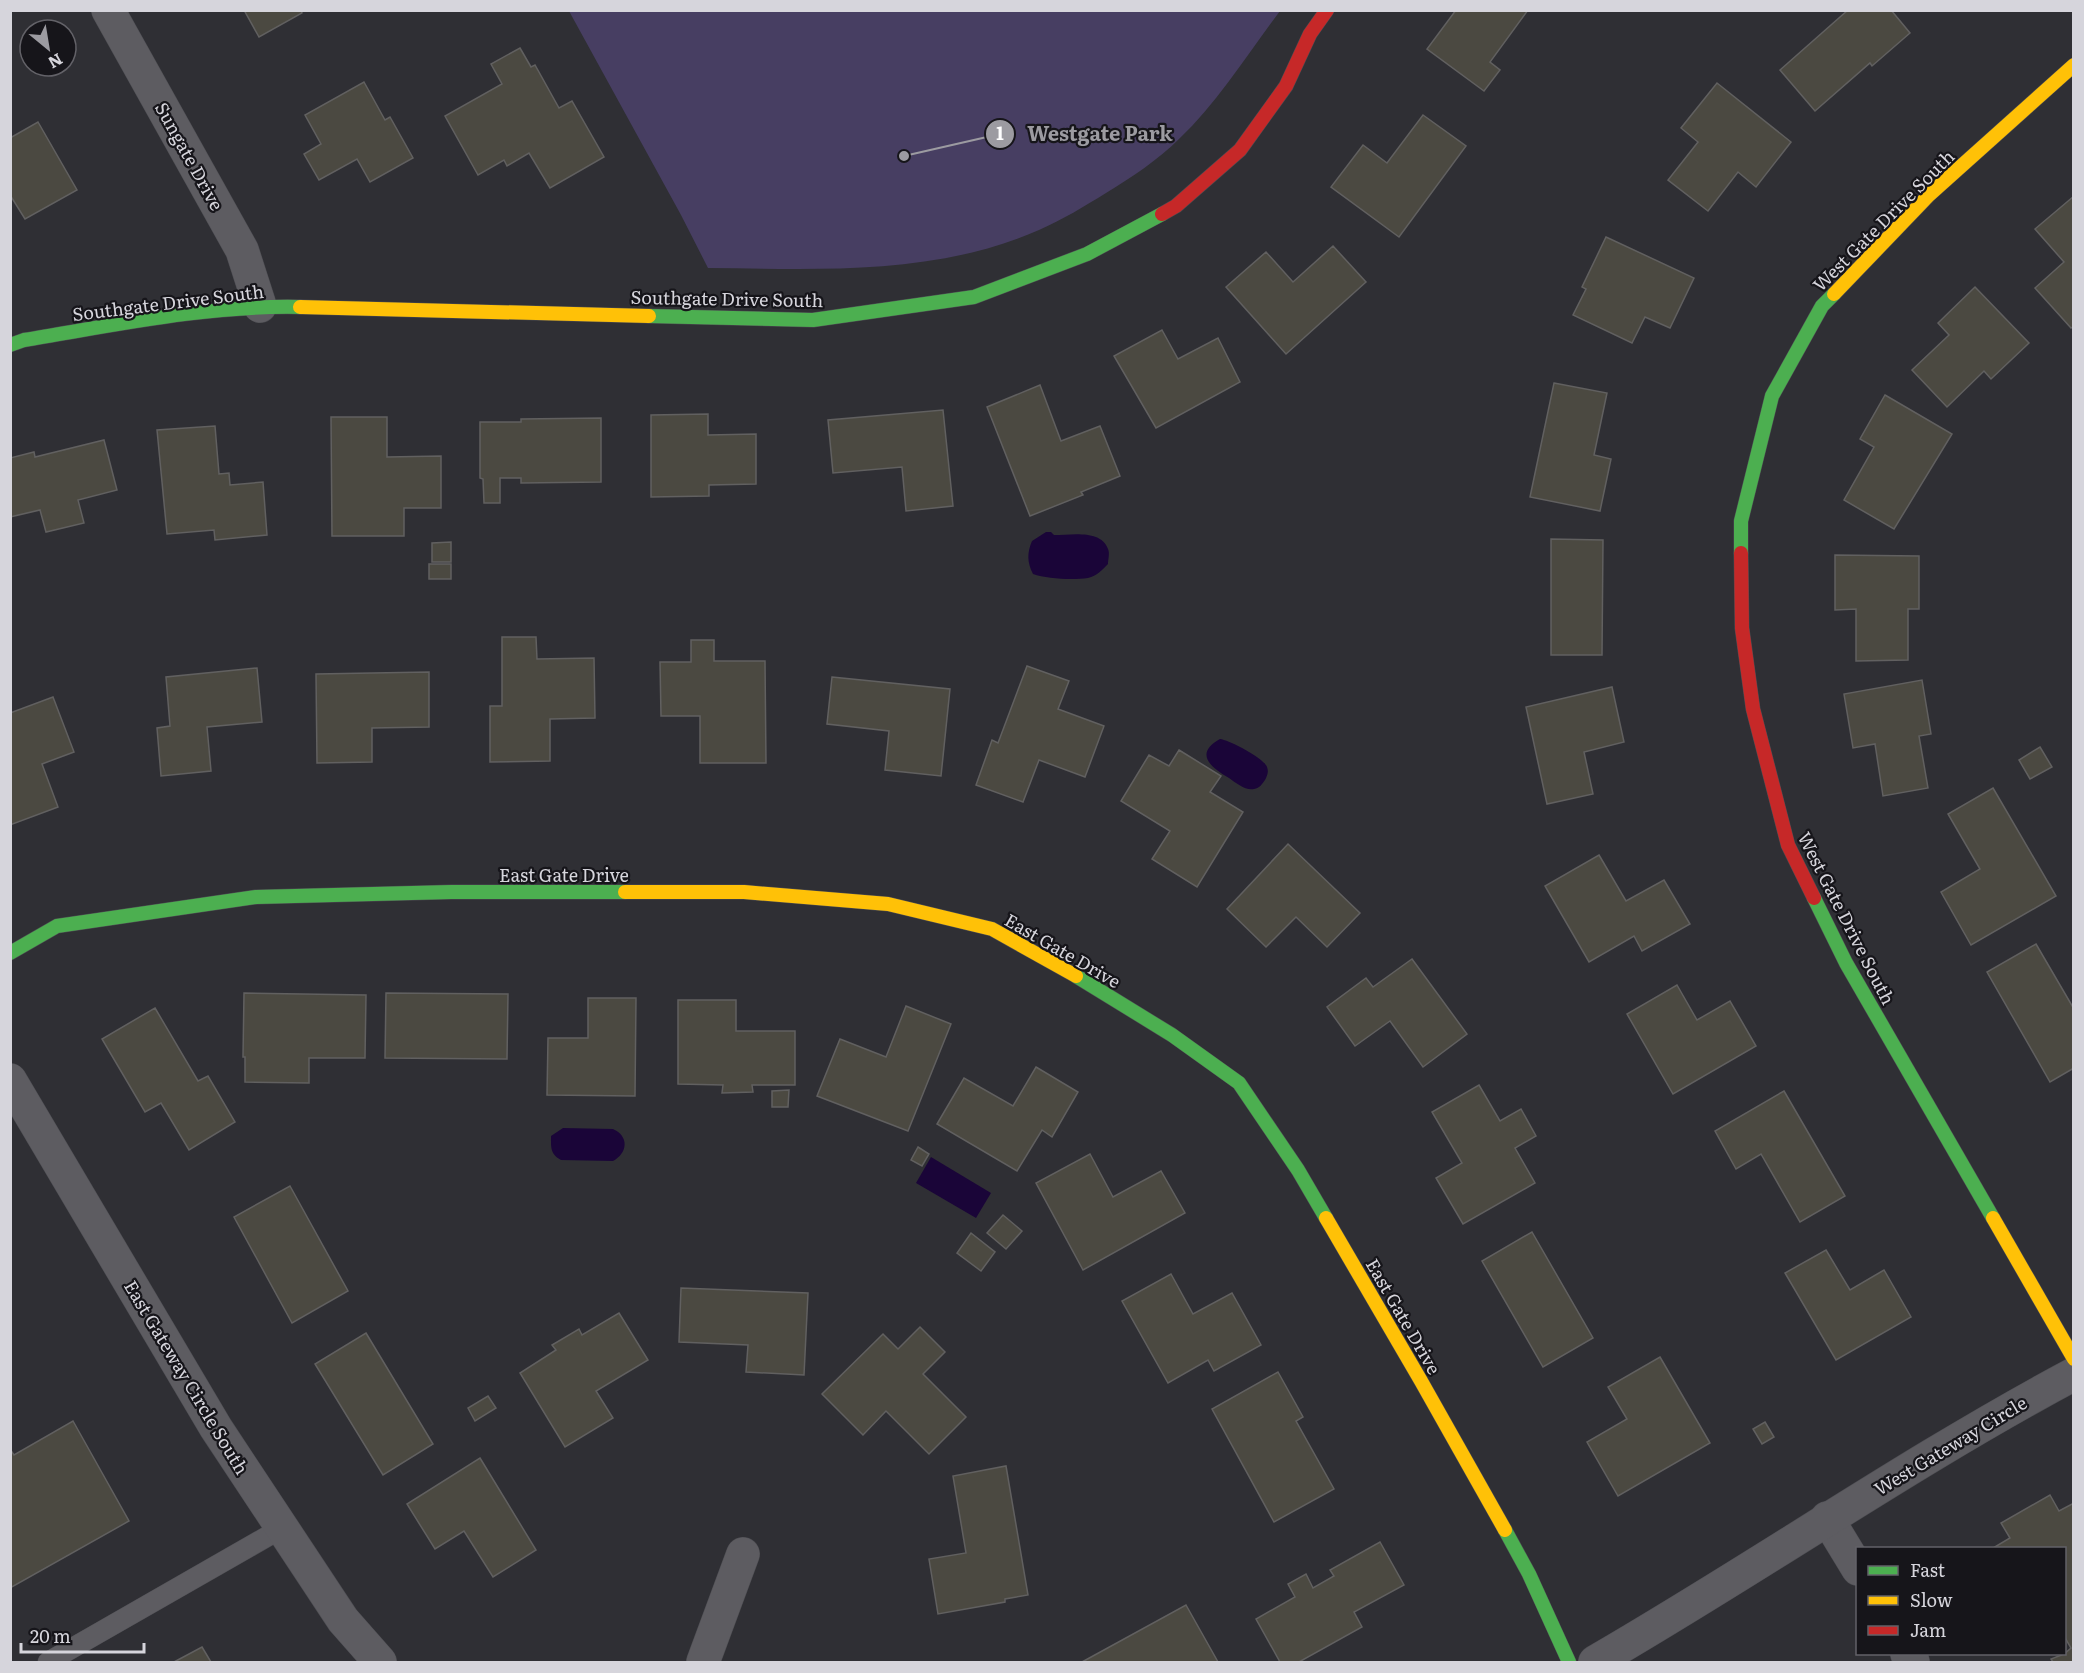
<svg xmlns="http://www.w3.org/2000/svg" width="2084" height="1673" viewBox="0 0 2084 1673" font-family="Literata,serif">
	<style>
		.green { fill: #473e62 }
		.water { fill: #1a0538 }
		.building { fill: #4b4941; stroke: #616060; stroke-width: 1.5 }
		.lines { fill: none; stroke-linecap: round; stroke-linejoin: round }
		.lane-casing { stroke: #4d4d52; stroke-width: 21 }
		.street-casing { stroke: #4d4d52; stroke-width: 34 }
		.fast-casing { stroke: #4d4d52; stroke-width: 15 }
		.slow-casing { stroke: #4d4d52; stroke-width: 15 }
		.jam-casing { stroke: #4d4d52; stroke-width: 15 }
		.lane { stroke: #5d5c61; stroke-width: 20 }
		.street { stroke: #5d5c61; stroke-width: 33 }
		.fast { stroke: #4caf50; stroke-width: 14 }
		.slow { stroke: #ffc107; stroke-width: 14 }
		.jam { stroke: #c62828; stroke-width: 14 }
		.labels { text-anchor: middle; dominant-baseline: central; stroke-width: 4.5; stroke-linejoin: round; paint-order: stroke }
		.street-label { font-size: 18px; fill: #d6d5dc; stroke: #16151a }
		.leader { fill: none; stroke: #9c9ba1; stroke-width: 2 }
		.callout-dot { fill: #9c9ba1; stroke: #16151a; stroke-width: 2 }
		.mark-label { font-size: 18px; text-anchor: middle; font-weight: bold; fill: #fff }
		.callout-label { font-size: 20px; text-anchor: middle; font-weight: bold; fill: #9c9ba1; stroke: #16151a; stroke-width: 4.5; stroke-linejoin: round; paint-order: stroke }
	</style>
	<rect width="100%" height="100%" fill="#2f2f34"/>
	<!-- green -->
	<path class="green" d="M569,11H1280C1248,53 1218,102 1179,139C1158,160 1132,177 1106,193C1085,206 1062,220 1039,230C935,276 819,269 708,268L681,215Z"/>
	<!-- water -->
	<g class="water">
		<path d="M1046,532H1051L1054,535C1071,535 1101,529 1108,549C1110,553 1108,560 1108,564C1102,570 1097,576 1088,578C1073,580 1047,579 1033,574C1027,562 1027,553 1032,541Z"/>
		<path d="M1220,739C1229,740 1264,758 1267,767C1269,772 1267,776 1265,780C1262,784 1260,788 1254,789C1246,791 1236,783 1229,778C1212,768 1193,754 1220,739Z"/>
		<path d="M563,1128L613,1129C629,1136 628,1153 613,1161L561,1160C550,1154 551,1147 551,1136Z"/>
		<polygon points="931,1157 991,1193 976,1218 916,1183"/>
	</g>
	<!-- building -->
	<g class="building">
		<polygon points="244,10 301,10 302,13 259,37"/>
		<polygon points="1456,10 1528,10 1490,62 1500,70 1484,91 1427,49"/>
		<polygon points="1848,10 1891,10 1910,33 1872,66 1870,63 1815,111 1780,70"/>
		<polygon points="520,48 531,67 535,65 559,108 572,101 604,157 550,188 529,153 507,166 504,160 478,175 445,116 502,84 491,64"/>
		<polygon points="364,82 385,120 390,117 413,158 370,182 357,159 319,180 304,154 321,144 305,115"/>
		<polygon points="1717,83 1791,142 1756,187 1738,172 1708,211 1668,180 1698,142 1681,128"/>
		<polygon points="1423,115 1466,146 1399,237 1331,187 1363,145 1387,163"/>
		<polygon points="38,122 77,190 25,219 10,195 10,138"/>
		<polygon points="2074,196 2074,326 2071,328 2035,288 2064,262 2035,229"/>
		<polygon points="1606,237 1694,278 1670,328 1645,317 1632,343 1573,315 1586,289 1582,287"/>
		<polygon points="1333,246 1366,282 1286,354 1226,287 1266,252 1293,282"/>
		<polygon points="1975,287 2029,343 1991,379 1984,371 1947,407 1912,370 1949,335 1938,323"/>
		<polygon points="1162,330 1178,359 1218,338 1240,382 1156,428 1114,356"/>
		<polygon points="1554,383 1607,393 1594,455 1611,459 1600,511 1530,497"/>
		<polygon points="1040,385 1061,441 1100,426 1120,476 1081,492 1083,495 1030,516 987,407"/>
		<polygon points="1885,395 1952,434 1894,529 1844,500 1874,447 1860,439"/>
		<polygon points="943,410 953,506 906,511 902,467 833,473 828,420"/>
		<polygon points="708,414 708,435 756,434 756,484 709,485 709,496 651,497 651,415"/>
		<polygon points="331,417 387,417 387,457 441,456 441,508 404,508 404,536 332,536"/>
		<polygon points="601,418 601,482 521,483 521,478 500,478 500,503 484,503 483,479 480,478 480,422 521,422 521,419"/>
		<polygon points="215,426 219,474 229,473 230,485 263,482 267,535 215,540 214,530 167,534 157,430"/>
		<polygon points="104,440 117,490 78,500 84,523 46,532 40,510 10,517 10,458 34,452 35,457"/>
		<polygon points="1551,539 1603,540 1602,655 1551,655"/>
		<polygon points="451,542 451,562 432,562 432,543"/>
		<polygon points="1835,555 1919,556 1919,609 1908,609 1908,660 1856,661 1856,609 1835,610"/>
		<rect x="429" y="564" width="22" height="15"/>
		<polygon points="502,637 536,637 537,659 594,658 595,718 550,719 550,761 490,762 490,706 502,706"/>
		<polygon points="691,640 714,640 714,661 765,661 766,763 700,763 700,716 661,716 660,662 691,662"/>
		<polygon points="1027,666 1069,681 1058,709 1104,726 1085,777 1039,760 1023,802 976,785 992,740 998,743"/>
		<polygon points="257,668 262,722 207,727 211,771 161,776 157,728 170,726 166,677"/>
		<polygon points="429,672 429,727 372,728 372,762 317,763 316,674"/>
		<polygon points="832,677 950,689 941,776 885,770 889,731 827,724"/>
		<polygon points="1922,680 1931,734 1919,736 1928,788 1883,796 1875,744 1853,748 1844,694"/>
		<polygon points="1612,687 1624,742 1584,752 1593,794 1547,804 1526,707"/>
		<polygon points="53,697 74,752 42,764 58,807 10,825 10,713"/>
		<polygon points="2040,747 2052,767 2030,779 2019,760"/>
		<polygon points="1179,750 1221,776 1210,792 1243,812 1197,887 1152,859 1170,831 1121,801 1149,755 1169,766"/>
		<polygon points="1993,788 2056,896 1971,945 1941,892 1980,869 1948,814"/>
		<polygon points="1288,844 1360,913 1327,947 1296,917 1266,947 1227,909"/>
		<polygon points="1599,855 1626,901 1664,880 1690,924 1642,951 1634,936 1589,962 1545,886"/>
		<polygon points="2036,944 2074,1009 2074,1068 2050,1082 1987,972"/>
		<polygon points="1412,959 1467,1034 1423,1067 1390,1021 1355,1046 1327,1007 1366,978 1373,987"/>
		<polygon points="1677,985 1697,1020 1730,1001 1756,1046 1673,1094 1627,1014"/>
		<polygon points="244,993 366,995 365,1058 309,1058 309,1083 245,1082 245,1057 243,1057"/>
		<polygon points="386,993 508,994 507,1059 385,1058"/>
		<polygon points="588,998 636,998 635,1096 547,1095 548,1038 588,1038"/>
		<polygon points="678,1000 736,1000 736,1031 795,1031 795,1085 752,1085 753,1092 722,1093 723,1085 678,1084"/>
		<polygon points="906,1006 951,1024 908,1131 817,1096 840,1039 886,1057"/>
		<polygon points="155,1008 198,1081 208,1076 235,1122 189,1150 161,1103 145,1112 102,1039"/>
		<polygon points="1036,1067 1078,1092 1052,1137 1042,1130 1017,1171 937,1124 964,1078 1013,1106"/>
		<polygon points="1479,1085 1500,1121 1521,1109 1536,1136 1515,1148 1535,1183 1463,1224 1436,1178 1462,1163 1432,1112"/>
		<polygon points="789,1090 788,1107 772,1107 772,1091"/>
		<polygon points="1784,1091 1845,1196 1800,1222 1761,1154 1736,1169 1715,1131"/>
		<polygon points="918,1147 929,1154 922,1166 911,1160"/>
		<polygon points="1090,1154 1113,1197 1161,1171 1185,1213 1083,1270 1036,1183"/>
		<polygon points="290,1186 348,1291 292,1323 234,1217"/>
		<polygon points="1003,1215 1022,1231 1006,1249 987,1233"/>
		<polygon points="1532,1232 1593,1338 1543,1367 1482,1261"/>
		<polygon points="971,1233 995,1252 981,1271 957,1253"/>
		<polygon points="1826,1250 1850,1290 1884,1270 1911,1317 1836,1360 1785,1273"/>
		<polygon points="1171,1274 1193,1314 1232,1293 1261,1345 1214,1371 1208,1360 1168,1383 1122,1301"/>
		<polygon points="681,1288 808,1293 804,1375 746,1372 748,1345 679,1342"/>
		<polygon points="619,1313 648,1360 596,1391 613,1418 565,1447 520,1373 556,1350 552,1345 579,1329 582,1335"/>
		<polygon points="920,1327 945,1352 923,1374 966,1417 929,1454 886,1411 863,1435 822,1394 883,1334 898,1349"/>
		<polygon points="366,1333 433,1444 383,1475 315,1364"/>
		<polygon points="1660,1357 1710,1443 1618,1496 1587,1442 1627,1419 1608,1387"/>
		<polygon points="1278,1372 1303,1417 1296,1421 1334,1489 1274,1522 1212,1409"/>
		<polygon points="488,1396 496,1408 475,1421 468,1408"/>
		<polygon points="73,1421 129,1521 10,1588 10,1449 14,1455"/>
		<polygon points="1765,1422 1774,1437 1762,1444 1753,1429"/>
		<polygon points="480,1458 536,1550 493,1577 464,1531 435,1549 407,1504"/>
		<polygon points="1006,1466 1028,1595 1005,1599 1005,1602 938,1614 929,1559 966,1553 953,1476"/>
		<polygon points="2050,1495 2059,1511 2074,1503 2074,1662 2053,1662 2051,1659 2064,1654 2071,1648 2064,1636 2064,1548 1993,1548 2010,1538 2001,1523"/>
		<polygon points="1380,1542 1404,1585 1354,1612 1362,1627 1299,1662 1280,1662 1256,1619 1295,1597 1288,1584 1306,1574 1313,1588 1334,1576 1330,1570"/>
		<polygon points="1186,1605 1218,1662 1082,1662"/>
		<polygon points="202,1647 211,1662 174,1662"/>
	</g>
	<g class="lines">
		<defs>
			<polyline id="lane" points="48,1662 282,1528"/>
			<g id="street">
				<polyline points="108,10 242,250 260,306"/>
				<polyline points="10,1080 216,1428 343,1620 380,1662"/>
				<polyline points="1827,1518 1858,1569"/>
				<polyline points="1907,1654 1913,1662"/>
				<polyline points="703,1662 743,1554"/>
				<path d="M1595,1662C1756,1569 1909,1462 2074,1374"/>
			</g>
			<g id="fast">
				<polyline points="649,316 813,320 974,297 1087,254 1162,214"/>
				<path d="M10,345L24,340C115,325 208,305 300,307"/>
				<polyline points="1741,553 1741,521 1772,396 1822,306 1834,294"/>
				<polyline points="1814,898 1846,963 1993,1218"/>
				<polyline points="10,953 57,926 256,897 451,892 625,892"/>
				<polyline points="1076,976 1172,1035 1239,1083 1298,1170 1326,1218"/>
				<polyline points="1505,1530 1529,1574 1569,1662"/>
			</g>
			<g id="slow">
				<polyline points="1834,294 1929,195 2074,65"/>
				<polyline points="300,307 649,316"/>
				<polyline points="625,892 744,892 888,904 992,929 1076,976"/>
				<polyline points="1326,1218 1421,1381 1505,1530"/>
				<polyline points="1993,1218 2074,1359"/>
			</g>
			<g id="jam">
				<polyline points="1162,214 1176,206 1240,150 1286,86 1310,34 1327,10"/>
				<polyline points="1741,553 1742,628 1753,709 1788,845 1814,898"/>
			</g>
		</defs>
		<!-- lane casing -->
		<use href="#lane" class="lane-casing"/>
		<!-- street casing -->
		<use href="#street" class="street-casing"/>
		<!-- fast casing -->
		<use href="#fast" class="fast-casing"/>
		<!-- slow casing -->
		<use href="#slow" class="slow-casing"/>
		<!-- jam casing -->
		<use href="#jam" class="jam-casing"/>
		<!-- lane -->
		<use href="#lane" class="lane"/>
		<!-- street -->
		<use href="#street" class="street"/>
		<!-- fast -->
		<use href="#fast" class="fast"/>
		<!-- slow -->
		<use href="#slow" class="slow"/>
		<!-- jam -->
		<use href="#jam" class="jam"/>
	</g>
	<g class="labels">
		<!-- street labels -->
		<g class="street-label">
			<text transform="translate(190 156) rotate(61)">Sungate Drive</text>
			<text transform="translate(1883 220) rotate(-45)">West Gate Drive South</text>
			<text transform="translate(727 298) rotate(1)">Southgate Drive South</text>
			<text transform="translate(168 302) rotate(-7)">Southgate Drive South</text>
			<text x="564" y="874">East Gate Drive</text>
			<text transform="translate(1847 918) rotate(63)">West Gate Drive South</text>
			<text transform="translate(1063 950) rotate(30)">East Gate Drive</text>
			<text transform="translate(1404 1316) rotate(60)">East Gate Drive</text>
			<text transform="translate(187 1377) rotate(59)">East Gateway Circle South</text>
			<text transform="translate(1950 1445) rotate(-31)">West Gateway Circle</text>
		</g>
	</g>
	<!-- callouts -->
	<path class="leader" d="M904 156L1000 134"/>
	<g class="callout-dot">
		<circle cx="904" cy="156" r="6"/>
		<circle cx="1000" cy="134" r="15"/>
	</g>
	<g class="mark-label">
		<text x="1000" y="140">1</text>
	</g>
	<g class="callout-label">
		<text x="1100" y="141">Westgate Park</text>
	</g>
	<!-- border -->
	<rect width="2084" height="1673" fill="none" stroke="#d6d5dc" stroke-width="24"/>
	<!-- legend -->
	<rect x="1856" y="1547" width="210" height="108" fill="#16151a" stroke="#636268" stroke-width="1.5"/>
	<rect x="1868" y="1566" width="30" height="9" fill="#4caf50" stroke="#636268" stroke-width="1.5"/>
	<text x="1910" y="1577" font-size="18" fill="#d6d5dc">Fast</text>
	<rect x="1868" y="1596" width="30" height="9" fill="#ffc107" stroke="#636268" stroke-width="1.5"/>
	<text x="1910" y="1607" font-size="18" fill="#d6d5dc">Slow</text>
	<rect x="1868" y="1626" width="30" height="9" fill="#c62828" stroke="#636268" stroke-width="1.5"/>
	<text x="1910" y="1637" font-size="18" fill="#d6d5dc">Jam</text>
	<!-- north arrow -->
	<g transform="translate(48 48) rotate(150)"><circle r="28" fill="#16151a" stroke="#636268" stroke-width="1.5"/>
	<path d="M0-4.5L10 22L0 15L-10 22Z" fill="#9c9ba1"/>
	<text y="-9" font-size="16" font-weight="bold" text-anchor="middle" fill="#d6d5dc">N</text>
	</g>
	<!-- scale -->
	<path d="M21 1643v9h123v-9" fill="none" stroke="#d6d5dc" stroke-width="3"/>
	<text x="30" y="1643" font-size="18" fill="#d6d5dc" stroke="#16151a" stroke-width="4.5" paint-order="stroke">20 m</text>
</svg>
